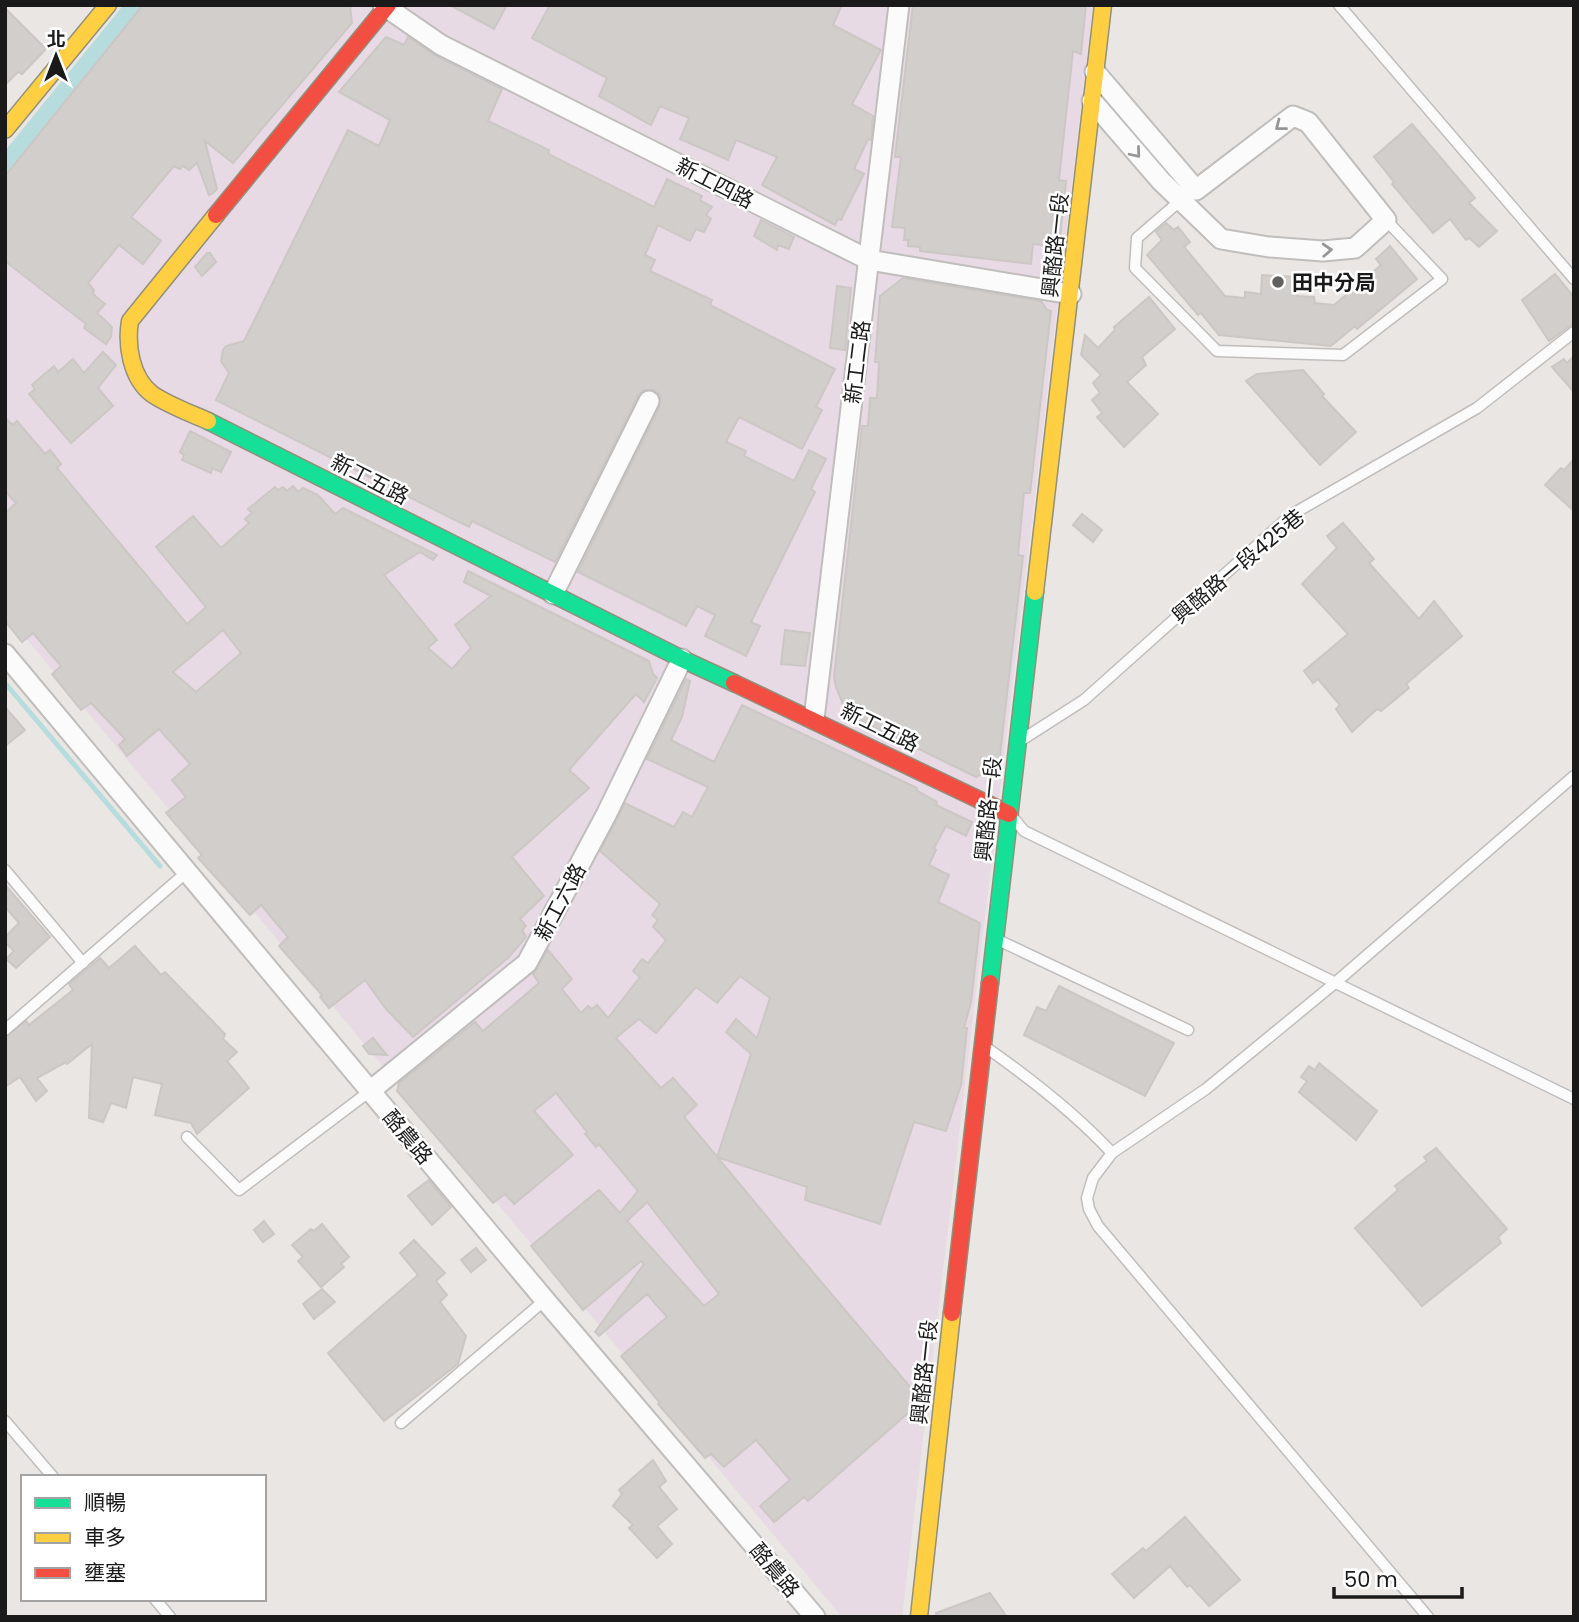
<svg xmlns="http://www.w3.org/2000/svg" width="1579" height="1622" viewBox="0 0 1579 1622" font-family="Poppins,'Noto Sans TC',sans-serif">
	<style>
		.industrial { fill: #e7dae4 }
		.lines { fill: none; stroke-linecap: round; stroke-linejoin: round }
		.stream { stroke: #b6dcdd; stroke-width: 5 }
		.canal { stroke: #b6dcdd; stroke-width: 18 }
		.building { fill: #d1cecc; stroke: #ccc7c4; stroke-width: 2; fill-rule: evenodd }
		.lane-casing { stroke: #c0bebd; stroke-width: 13 }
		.street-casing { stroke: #c0bebd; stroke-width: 23 }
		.fast-casing { stroke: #928f7c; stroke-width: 19 }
		.slow-casing { stroke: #928f7c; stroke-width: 19 }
		.jam-casing { stroke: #928f7c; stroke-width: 19 }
		.lane { stroke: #fcfbfb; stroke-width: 10 }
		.street { stroke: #fcfbfb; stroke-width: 19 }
		.fast { stroke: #16e098; stroke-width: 16 }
		.slow { stroke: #ffcf43; stroke-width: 16 }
		.jam { stroke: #f24e42; stroke-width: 16 }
		.oneway { stroke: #969696 }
		.poi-dot { fill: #626160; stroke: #fff; stroke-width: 2.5 }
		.labels { text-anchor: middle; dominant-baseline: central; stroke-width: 5; stroke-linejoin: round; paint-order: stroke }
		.street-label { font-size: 21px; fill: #1a1a1a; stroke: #fff }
		.poi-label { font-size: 21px; font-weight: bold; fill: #1a1a1a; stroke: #fff; text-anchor: start }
	</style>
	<rect width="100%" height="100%" fill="#e9e6e3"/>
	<!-- industrial -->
	<polygon class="industrial" points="149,5 1093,5 902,1617 842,1617 5,613 5,183"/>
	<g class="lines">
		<!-- stream -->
		<polyline class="stream" points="5,683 160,866"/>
		<!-- canal -->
		<polyline class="canal" points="5,165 135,5"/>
	</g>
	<!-- building -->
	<g class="building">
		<polygon points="143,5 350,5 352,23 233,163 205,141 217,189 212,194 209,195 197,163 189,170 183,166 180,169 174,166 131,217 161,241 143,264 119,245 88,283 94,290 93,294 105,304 97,313 112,327 111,337 106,344 84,328 86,324 5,261 5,176"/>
		<polygon points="450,5 507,5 494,29"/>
		<polygon points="550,5 842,5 833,25 881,50 852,104 873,116 871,140 868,139 854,169 864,174 841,220 838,219 835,225 762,185 777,157 736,140 728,160 680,139 689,118 660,106 651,125 599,96 607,78 532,38"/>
		<polygon points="913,5 1086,5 1081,54 1073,51 1059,180 1066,181 1059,247 1033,244 1031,264 920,251 920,247 908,246 908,240 904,240 905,228 892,227 901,157 895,157"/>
		<polygon points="5,8 46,49 22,74 18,72 5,85"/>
		<polygon points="386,37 404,45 408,37 436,56 502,89 488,121 549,150 548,154 654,207 667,179 702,196 700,200 712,207 706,215 711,219 704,232 696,229 690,241 658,225 645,255 655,260 650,271 712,300 710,305 835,369 816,407 822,410 802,449 739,417 726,442 746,451 744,456 794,481 809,450 826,459 811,489 815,492 751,622 760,626 746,656 705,636 715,615 697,606 686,626 578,572 660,406 660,395 654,390 643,390 638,396 555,562 472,521 469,527 216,400 229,373 221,361 223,350 226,346 244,341 348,130 379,146 390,120 339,92"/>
		<polygon points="1412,124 1475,198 1469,203 1497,231 1479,247 1469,238 1466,240 1450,219 1433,233 1392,184 1394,182 1374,157"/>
		<polygon points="761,220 794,237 789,249 778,245 777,250 754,236"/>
		<polygon points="1166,223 1174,230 1178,227 1190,242 1184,247 1225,296 1245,298 1245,292 1261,294 1262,275 1298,277 1297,296 1314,297 1315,303 1334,305 1381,265 1376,259 1390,246 1417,279 1357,329 1355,326 1331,346 1219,335 1201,313 1198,315 1147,255 1162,240 1156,232"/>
		<polygon points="207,253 210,253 216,262 202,276 195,267"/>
		<polygon points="1555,274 1574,297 1574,323 1549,341 1522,300"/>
		<polygon points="903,278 1041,301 1047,310 1051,311 1030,493 1024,493 1018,555 1023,556 999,764 976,777 847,714 836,687 834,677 862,426 868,426 870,398 877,398 879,362 875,362 880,296"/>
		<polygon points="837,286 851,288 845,350 830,348"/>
		<polygon points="1149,297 1175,329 1142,357 1146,365 1127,382 1158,414 1124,447 1097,417 1102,413 1092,400 1100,393 1093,383 1101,375 1081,355 1085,335 1098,348 1115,330 1114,327"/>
		<polygon points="103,352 116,365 98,388 113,406 71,443 29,394 35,389 32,385 54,366 58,372 73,359 84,373"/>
		<polygon points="1574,356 1574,392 1552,367 1564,359 1567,363"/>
		<polygon points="1303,370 1324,394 1322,396 1356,432 1320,465 1246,381 1257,374"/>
		<path d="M5,418L13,425L17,421L45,454L50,450L61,464L57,468L187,624L206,607L156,547L193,516L221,548L249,523L245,519L252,513L248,509L275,487L278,490L283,487L287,491L293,486L298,492L303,488L318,495L335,514L343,508L437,555L433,560L420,552L384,575L437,640L428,648L452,669L471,648L455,625L491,596L464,582L468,571L649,661L653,674L657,678L644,702L636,694L569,770L589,788L512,857L544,896L520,919L526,926L522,930L526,937L509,957L413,1037L386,1009L365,980L329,1008L320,997L322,995L279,946L288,937L261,905L250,915L198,858L202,855L166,813L186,797L172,780L190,764L159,729L127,756L119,745L125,739L91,703L81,710L52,674L61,666L33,633L22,642L5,621V513L16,503L5,491ZM223,630L241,653L196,692L173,672Z"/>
		<polygon points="190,431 231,452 221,472 212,468 211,473 182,460 184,455 180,452"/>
		<polygon points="1574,459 1574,511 1545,485 1561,468 1564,470"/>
		<polygon points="1082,514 1102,530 1093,542 1073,525"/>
		<polygon points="1343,523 1374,559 1369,563 1419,619 1434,601 1462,636 1406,684 1409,688 1381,711 1377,709 1352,732 1336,709 1340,705 1318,679 1313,683 1304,671 1348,634 1302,584 1337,548 1327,536"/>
		<polygon points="785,630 810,633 805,666 781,664"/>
		<path d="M686,679L690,681L682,717L671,740L714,762L742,705L917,788L916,790L937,802L936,805L972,822L966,836L946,826L934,848L936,850L929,865L949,875L938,902L980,923L971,1002L964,1028H967L961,1085L946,1131L914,1122L880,1224L805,1200L807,1187L717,1157L751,1054L726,1032L736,1019L757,1038L770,998L740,976L717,1003L696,987L656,1033L639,1019L616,1038L661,1088L673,1078L697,1105L684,1117L801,1258L922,1401L808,1501L804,1497L774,1522L760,1506L790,1480L756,1440L724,1467L711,1454L705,1458L658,1404L660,1403L621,1356L667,1317L647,1294L599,1336L595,1332L644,1264L641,1261L583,1310L531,1246L599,1190L620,1213L638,1191L599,1144L596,1147L585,1134L587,1132L556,1093L534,1111L573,1155L514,1204L505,1194L493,1203L397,1091L399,1083L475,1022L483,1031L539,983L533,974L548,950L572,979L562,989L581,1013L588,1006L592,1009L597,1005L608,1018L640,977L633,971L642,959L648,963L666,940L653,927L658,920L652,915L660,904L600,851L625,803L674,827L683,812L692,817L708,787L647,759ZM647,1202L719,1294L704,1306L627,1221Z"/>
		<polygon points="5,707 25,730 5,746"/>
		<polygon points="5,885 50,937 16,968 6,959 14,951 5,942 5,937 19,923 5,907"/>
		<polygon points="135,946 161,975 165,972 225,1034 223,1039 237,1052 227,1061 249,1088 197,1134 191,1123 155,1115 162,1084 133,1077 126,1108 111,1103 103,1122 89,1118 92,1044 67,1064 66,1062 37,1078 47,1091 36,1101 20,1077 5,1087 5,1037 26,1021 29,1025 73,990 69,984 100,958 109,968"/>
		<polygon points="1059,986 1174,1043 1145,1096 1024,1035 1037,1007 1046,1011"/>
		<polygon points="373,1038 387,1055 369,1054 363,1046"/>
		<polygon points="1319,1063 1377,1111 1356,1140 1299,1092 1307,1081 1301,1077 1309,1066 1315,1070"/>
		<polygon points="1436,1148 1507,1229 1498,1237 1501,1243 1422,1306 1355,1228 1398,1190 1395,1186 1427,1161 1424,1157"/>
		<polygon points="429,1180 451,1207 432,1225 408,1196"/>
		<polygon points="264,1221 274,1234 263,1242 254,1230"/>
		<polygon points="322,1224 349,1257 341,1264 344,1267 321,1287 298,1261 303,1257 292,1245 311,1229 314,1231"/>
		<polygon points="414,1240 445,1273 436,1281 447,1295 440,1302 466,1336 458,1364 384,1421 328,1353 418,1275 400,1253"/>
		<polygon points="476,1248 486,1260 471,1272 461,1260"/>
		<polygon points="322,1289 335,1302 314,1319 303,1304"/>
		<polygon points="653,1460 666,1481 659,1487 677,1509 657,1526 672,1544 657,1558 629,1528 633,1525 613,1506 622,1494 619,1490"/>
		<polygon points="1185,1517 1240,1580 1209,1606 1190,1585 1187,1587 1170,1566 1134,1598 1112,1574 1143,1548 1146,1551"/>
		<polygon points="990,1593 1007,1617 936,1617 936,1613"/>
	</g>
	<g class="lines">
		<defs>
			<g id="lane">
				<polyline points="1339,5 1574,279"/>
				<polyline points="1181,200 1137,238 1135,268 1217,351 1343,355 1442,279 1386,220"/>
				<polyline points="1023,739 1084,700 1291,515 1477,408 1574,332"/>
				<polyline points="1015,820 1024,831 1574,1099"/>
				<polyline points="5,870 83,963"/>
				<polyline points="996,939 1188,1030"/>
				<polyline points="5,1030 188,871"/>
				<path d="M987,1048C1031,1079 1075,1113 1112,1153"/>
				<polyline points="187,1137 239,1190 370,1091"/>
				<polyline points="5,1421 53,1477"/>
				<polyline points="401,1423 545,1300"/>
				<polyline points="155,1599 170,1617"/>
				<polyline points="1428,1617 1098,1226 1089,1209 1087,1198 1093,1178 1112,1153 1206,1089 1335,983 1574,776"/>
			</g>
			<g id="street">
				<polyline points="383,5 441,45 869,260 1071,294"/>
				<polyline points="1092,101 1161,181 1221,239 1269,247 1323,251 1355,248 1386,220 1308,122 1293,116 1196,190 1095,72"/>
				<polyline points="553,594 649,401"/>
				<polyline points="5,654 545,1300 815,1617"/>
				<polyline points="814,719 899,5"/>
				<polyline points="370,1091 527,963 606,815 682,659"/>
			</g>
			<g id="fast">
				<polyline points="208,421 682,659 734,683"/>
				<polyline points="990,983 1035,592"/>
			</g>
			<g id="slow">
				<polyline points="5,130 108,5"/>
				<path d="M208,421C190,413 168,405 152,394C131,378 126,345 130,321L216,215"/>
				<polyline points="1035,592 1103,5"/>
				<polyline points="919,1617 952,1313"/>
			</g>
			<g id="jam">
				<polyline points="216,215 388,5"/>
				<polyline points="734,683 1009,814"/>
				<polyline points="952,1313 990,983"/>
			</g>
		</defs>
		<!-- lane casing -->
		<use href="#lane" class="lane-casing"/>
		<!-- street casing -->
		<use href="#street" class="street-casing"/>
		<!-- fast casing -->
		<use href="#fast" class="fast-casing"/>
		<!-- slow casing -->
		<use href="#slow" class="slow-casing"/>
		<!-- jam casing -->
		<use href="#jam" class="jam-casing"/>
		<!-- lane -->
		<use href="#lane" class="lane"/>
		<!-- street -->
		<use href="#street" class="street"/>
		<!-- fast -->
		<use href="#fast" class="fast"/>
		<!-- slow -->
		<use href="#slow" class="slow"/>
		<!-- jam -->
		<use href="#jam" class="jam"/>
	</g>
	<!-- one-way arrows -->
	<defs><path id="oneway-chevron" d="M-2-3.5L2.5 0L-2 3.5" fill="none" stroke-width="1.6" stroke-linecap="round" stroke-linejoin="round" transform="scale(1.75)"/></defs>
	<g class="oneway">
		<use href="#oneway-chevron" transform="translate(1280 126) rotate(142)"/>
		<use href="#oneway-chevron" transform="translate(1136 153) rotate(50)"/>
		<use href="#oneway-chevron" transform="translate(1327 250) rotate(-3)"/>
	</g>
	<!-- markers -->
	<circle class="poi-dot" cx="1278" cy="282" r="7"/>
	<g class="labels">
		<!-- street labels -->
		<g class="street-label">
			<text transform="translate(715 183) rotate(27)">新工四路</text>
			<text transform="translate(1055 245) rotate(-84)">興酪路一段</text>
			<text transform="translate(857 362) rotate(-83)">新工二路</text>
			<text transform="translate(370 479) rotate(27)">新工五路</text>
			<text transform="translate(1238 566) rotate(-40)">興酪路一段425巷</text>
			<text transform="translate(880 727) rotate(26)">新工五路</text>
			<text transform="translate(988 809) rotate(-84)">興酪路一段</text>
			<text transform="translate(560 902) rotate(-62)">新工六路</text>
			<text transform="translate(408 1137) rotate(50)">酪農路</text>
			<text transform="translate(924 1372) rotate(-84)">興酪路一段</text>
			<text transform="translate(775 1570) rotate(50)">酪農路</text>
		</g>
		<!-- poi labels -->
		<g class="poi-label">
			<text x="1292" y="282">田中分局</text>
		</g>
	</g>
	<!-- border -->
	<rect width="1579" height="1622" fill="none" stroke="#1a1a1a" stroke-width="14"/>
	<!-- legend -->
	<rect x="21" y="1475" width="245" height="126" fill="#ffffff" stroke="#a3a3a3" stroke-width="2"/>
	<rect x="35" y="1498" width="35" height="10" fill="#16e098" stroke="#a3a3a3" stroke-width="2"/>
	<text x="84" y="1510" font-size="21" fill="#1a1a1a">順暢</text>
	<rect x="35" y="1533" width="35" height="10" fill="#ffcf43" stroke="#a3a3a3" stroke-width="2"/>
	<text x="84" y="1545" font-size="21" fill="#1a1a1a">車多</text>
	<rect x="35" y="1568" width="35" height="10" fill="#f24e42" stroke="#a3a3a3" stroke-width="2"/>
	<text x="84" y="1580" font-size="21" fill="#1a1a1a">壅塞</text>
	<!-- north arrow -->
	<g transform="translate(56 56)" stroke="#ffffff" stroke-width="5" paint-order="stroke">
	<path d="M0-5L12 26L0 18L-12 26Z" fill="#1a1a1a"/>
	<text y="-10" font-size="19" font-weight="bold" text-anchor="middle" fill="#1a1a1a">北</text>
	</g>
	<!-- scale -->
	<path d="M1334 1587v10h128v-10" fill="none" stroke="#1a1a1a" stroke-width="3.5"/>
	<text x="1344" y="1587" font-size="21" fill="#1a1a1a" stroke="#ffffff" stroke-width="5" paint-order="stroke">50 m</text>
</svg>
